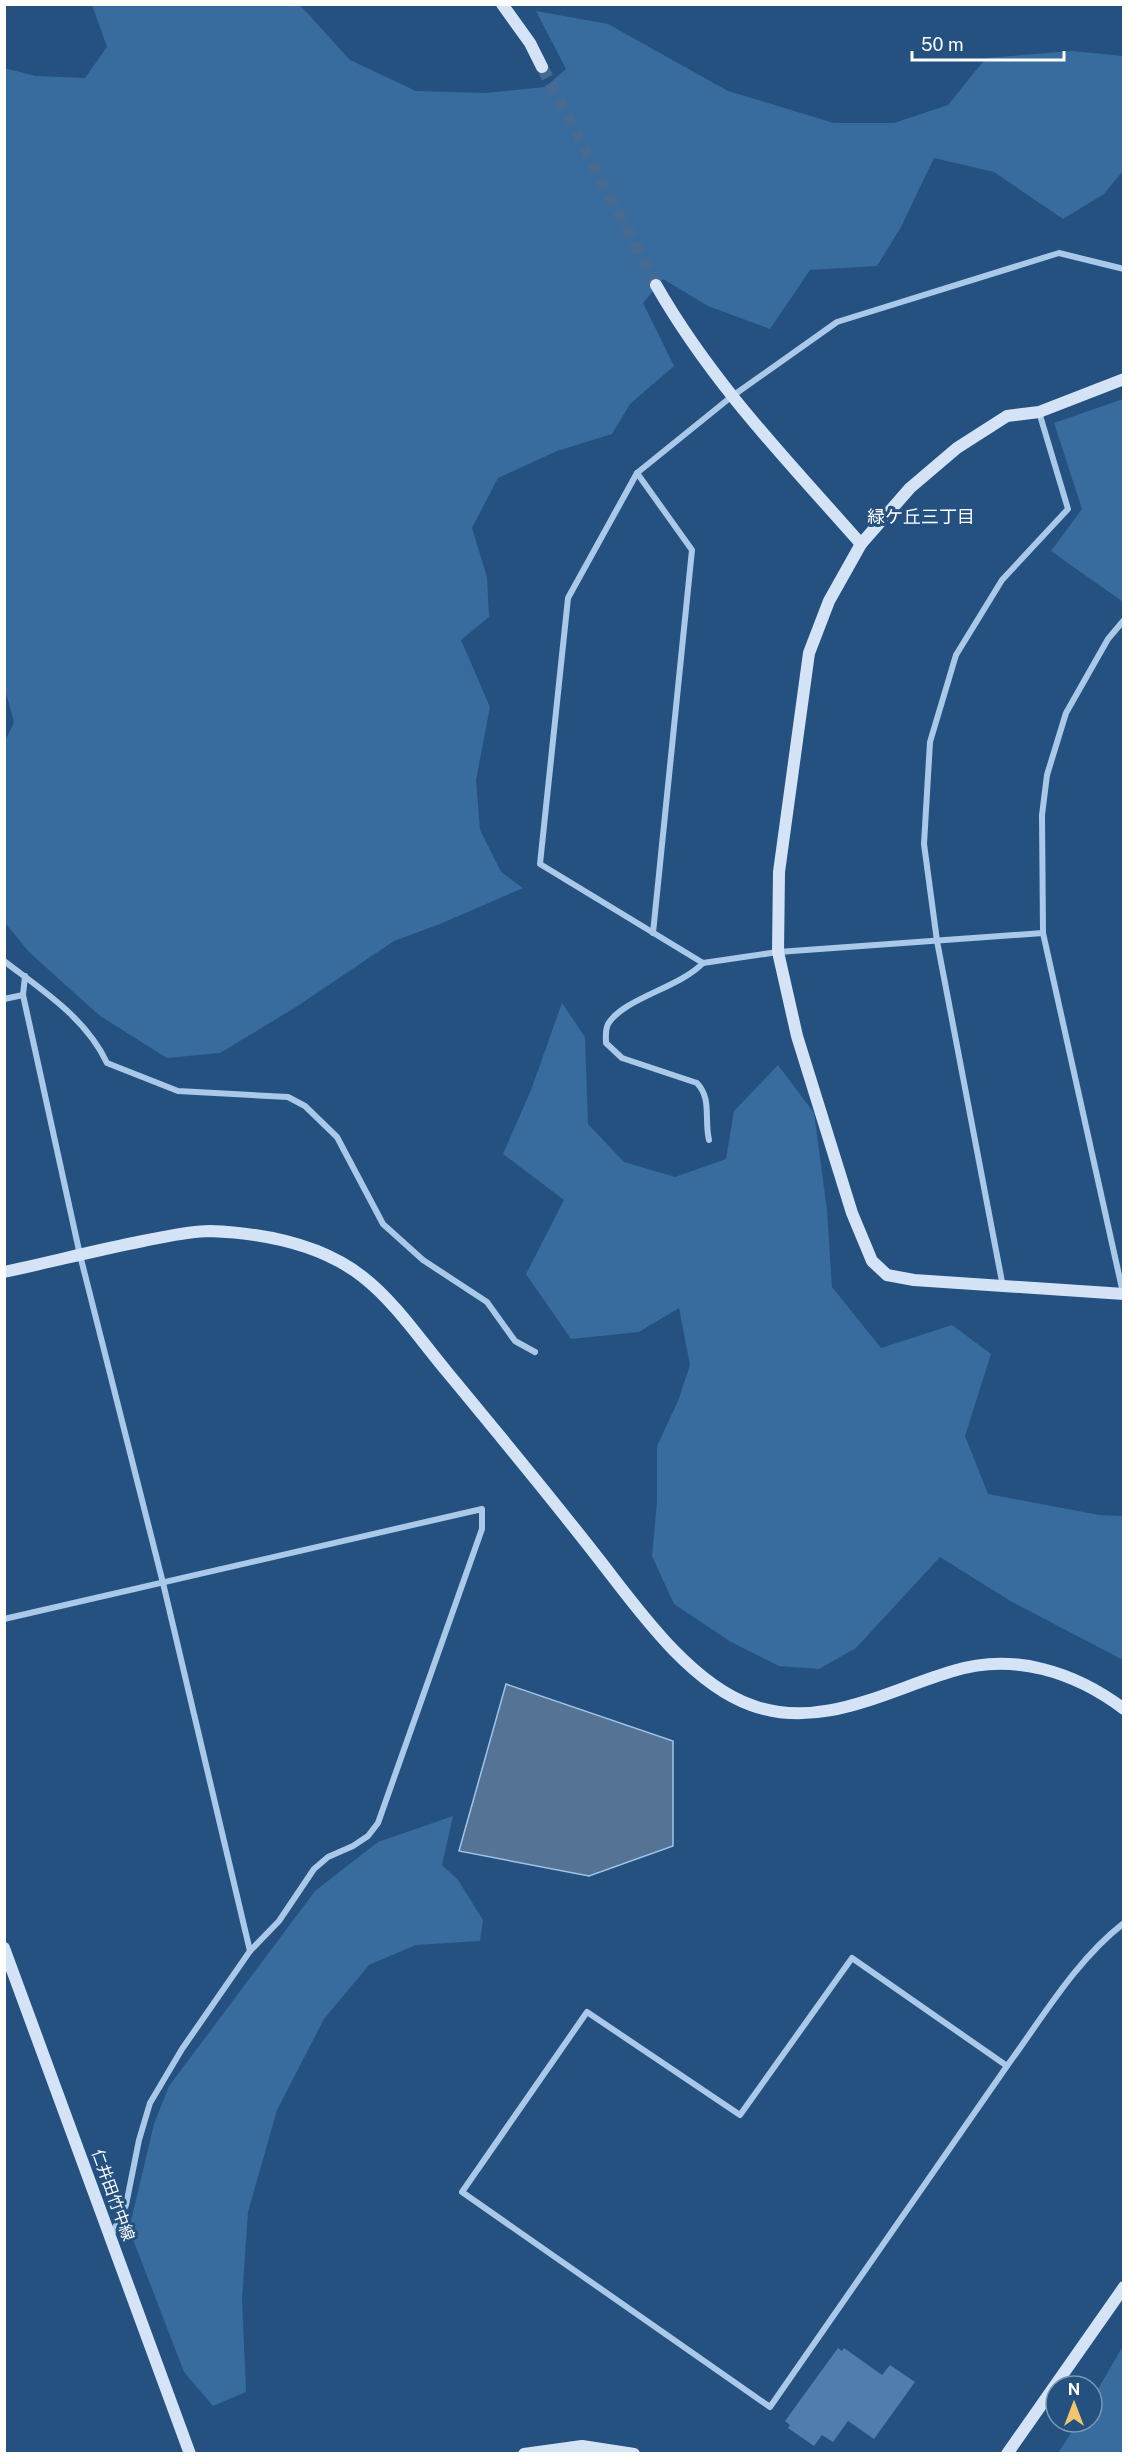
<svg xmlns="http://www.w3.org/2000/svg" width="1128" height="2458" viewBox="0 0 1128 2458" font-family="'Public Sans','Noto Sans JP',sans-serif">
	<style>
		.green { fill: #386b9e }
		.water { fill: #547395; stroke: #9fc4e8; stroke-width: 1.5 }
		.building { fill: #507dab }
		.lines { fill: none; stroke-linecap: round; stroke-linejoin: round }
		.secondary-tunnel { stroke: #456b93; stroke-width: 12; stroke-dasharray: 12 6; stroke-linecap: butt }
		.street { stroke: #aac8e7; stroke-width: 6 }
		.secondary { stroke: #d4e4f6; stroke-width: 12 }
		.labels { text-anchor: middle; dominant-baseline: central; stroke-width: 6; stroke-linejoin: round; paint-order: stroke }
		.street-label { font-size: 16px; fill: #fff; stroke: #245180 }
		.neighbourhood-label { font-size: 18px; fill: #fff; stroke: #245180 }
	</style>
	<rect width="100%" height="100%" fill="#245180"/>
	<!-- green -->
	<g class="green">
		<polygon points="299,4 350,60 416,91 485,93 545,87 566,69 536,11 608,24 728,91 834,123 894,123 948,105 986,58 1072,51 1123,56 1123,171 1104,194 1063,219 994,172 934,158 901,227 877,266 810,270 770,329 708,306 663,279 643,303 674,366 630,404 612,434 557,451 498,478 472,528 487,577 489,617 461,640 490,707 476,780 480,830 501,872 523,888 440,924 394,941 296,1007 220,1053 167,1058 100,1016 29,952 5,923 4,743 14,722 4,686 4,68 36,76 85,78 107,47 92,5"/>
		<polygon points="1123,399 1124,601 1123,602 1051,551 1082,509 1054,423"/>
		<polygon points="562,1003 585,1037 588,1124 624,1162 675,1177 726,1159 734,1111 778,1065 814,1113 827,1210 832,1287 881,1348 952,1325 991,1354 965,1436 988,1494 1099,1515 1123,1516 1123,1660 1012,1602 940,1557 856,1648 819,1669 779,1666 731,1642 674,1604 652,1556 657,1502 657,1446 678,1401 690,1365 679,1308 639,1332 571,1339 526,1274 564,1200 503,1154 531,1090"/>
		<polygon points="453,1816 442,1865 458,1880 483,1920 480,1941 416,1945 369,1965 324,2019 277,2110 248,2212 242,2299 246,2392 213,2406 184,2372 129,2229 154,2124 169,2086 315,1891 378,1842"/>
		<polygon points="1123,2346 1123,2453 1058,2453 1078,2422 1092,2422 1092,2399"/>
	</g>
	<!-- water -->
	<polygon class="water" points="506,1684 673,1741 673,1846 589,1876 459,1851"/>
	<!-- building -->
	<polygon class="building" points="838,2348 842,2351 844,2348 882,2375 890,2365 915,2382 874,2439 848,2421 833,2442 822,2435 814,2446 788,2428 790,2425 785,2421"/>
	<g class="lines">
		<!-- secondary-tunnel -->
		<polyline class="secondary-tunnel" points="542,67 656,285"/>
		<!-- street -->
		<g class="street">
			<polyline points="637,473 692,550 653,933"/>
			<polyline points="1043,933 778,952 703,963 540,864 568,598 637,473 731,397 837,322 1059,253 1124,269"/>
			<path d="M4,961C43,991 86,1018 107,1063L178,1091L288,1097L305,1106L337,1137L383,1224L423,1260L487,1302L515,1341L535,1352"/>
			<path d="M703,963C679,988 624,998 608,1024C605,1030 606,1037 606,1043L622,1058L697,1083C712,1099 704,1119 709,1140"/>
			<polyline points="25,976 23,995 80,1255 163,1583 250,1951"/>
			<polyline points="4,999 23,995"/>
			<polyline points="1003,1287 937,941 924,844 930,742 956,655 1002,580 1068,509 1039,412"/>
			<polyline points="1123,1293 1043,933 1042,815 1047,775 1066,713 1108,639 1124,620"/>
			<polyline points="4,1619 482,1509 482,1529 378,1823 368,1836 353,1846 328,1857 314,1869 279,1921 250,1951 182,2049 150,2103 139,2140 126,2205 111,2236"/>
			<polygon points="852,1958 1007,2066 770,2407 462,2192 587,2012 740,2115"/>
			<path d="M1007,2066C1043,2017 1076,1960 1124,1923"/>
		</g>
		<!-- secondary -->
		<g class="secondary">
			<polyline points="502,4 530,43 542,67"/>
			<path d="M656,285C712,383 786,459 861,544"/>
			<polyline points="1124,379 1039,412 1007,416 957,448 910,488 861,544 829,601 809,653 779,872 778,952 797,1036 852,1213 872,1261 887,1275 914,1280 1124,1294"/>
			<path d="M4,1272C51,1262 97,1250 143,1241C165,1237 188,1231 210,1231C261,1233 321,1244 363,1277C396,1303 421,1341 448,1373C501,1437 554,1501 605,1567C642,1615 692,1684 751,1705C820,1731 888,1690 953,1671C1013,1652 1075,1672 1124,1709"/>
			<polyline points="4,1948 190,2454"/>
			<polyline points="524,2454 582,2446 634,2454"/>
			<polyline points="1007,2454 1124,2287"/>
		</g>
	</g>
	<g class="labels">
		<!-- street labels -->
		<g class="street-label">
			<text transform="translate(113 2195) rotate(70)">仁井田竹中線</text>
		</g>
		<!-- neighbourhood labels -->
		<g class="neighbourhood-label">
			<text x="921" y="516">緑ケ丘三丁目</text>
		</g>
	</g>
	<!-- border -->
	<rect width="1128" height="2458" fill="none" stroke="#ffffff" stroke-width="12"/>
	<!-- north arrow -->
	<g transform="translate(1074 2404)"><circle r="28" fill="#245180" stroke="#7c97b3" stroke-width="1.5"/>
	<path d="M0-4.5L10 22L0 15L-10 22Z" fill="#f1c56e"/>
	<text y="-9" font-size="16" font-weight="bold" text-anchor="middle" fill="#ffffff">N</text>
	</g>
	<!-- scale -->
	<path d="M912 51v9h152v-9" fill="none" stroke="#ffffff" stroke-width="3"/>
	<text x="921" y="51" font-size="18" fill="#ffffff" stroke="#245180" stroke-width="4.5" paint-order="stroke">50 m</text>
</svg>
